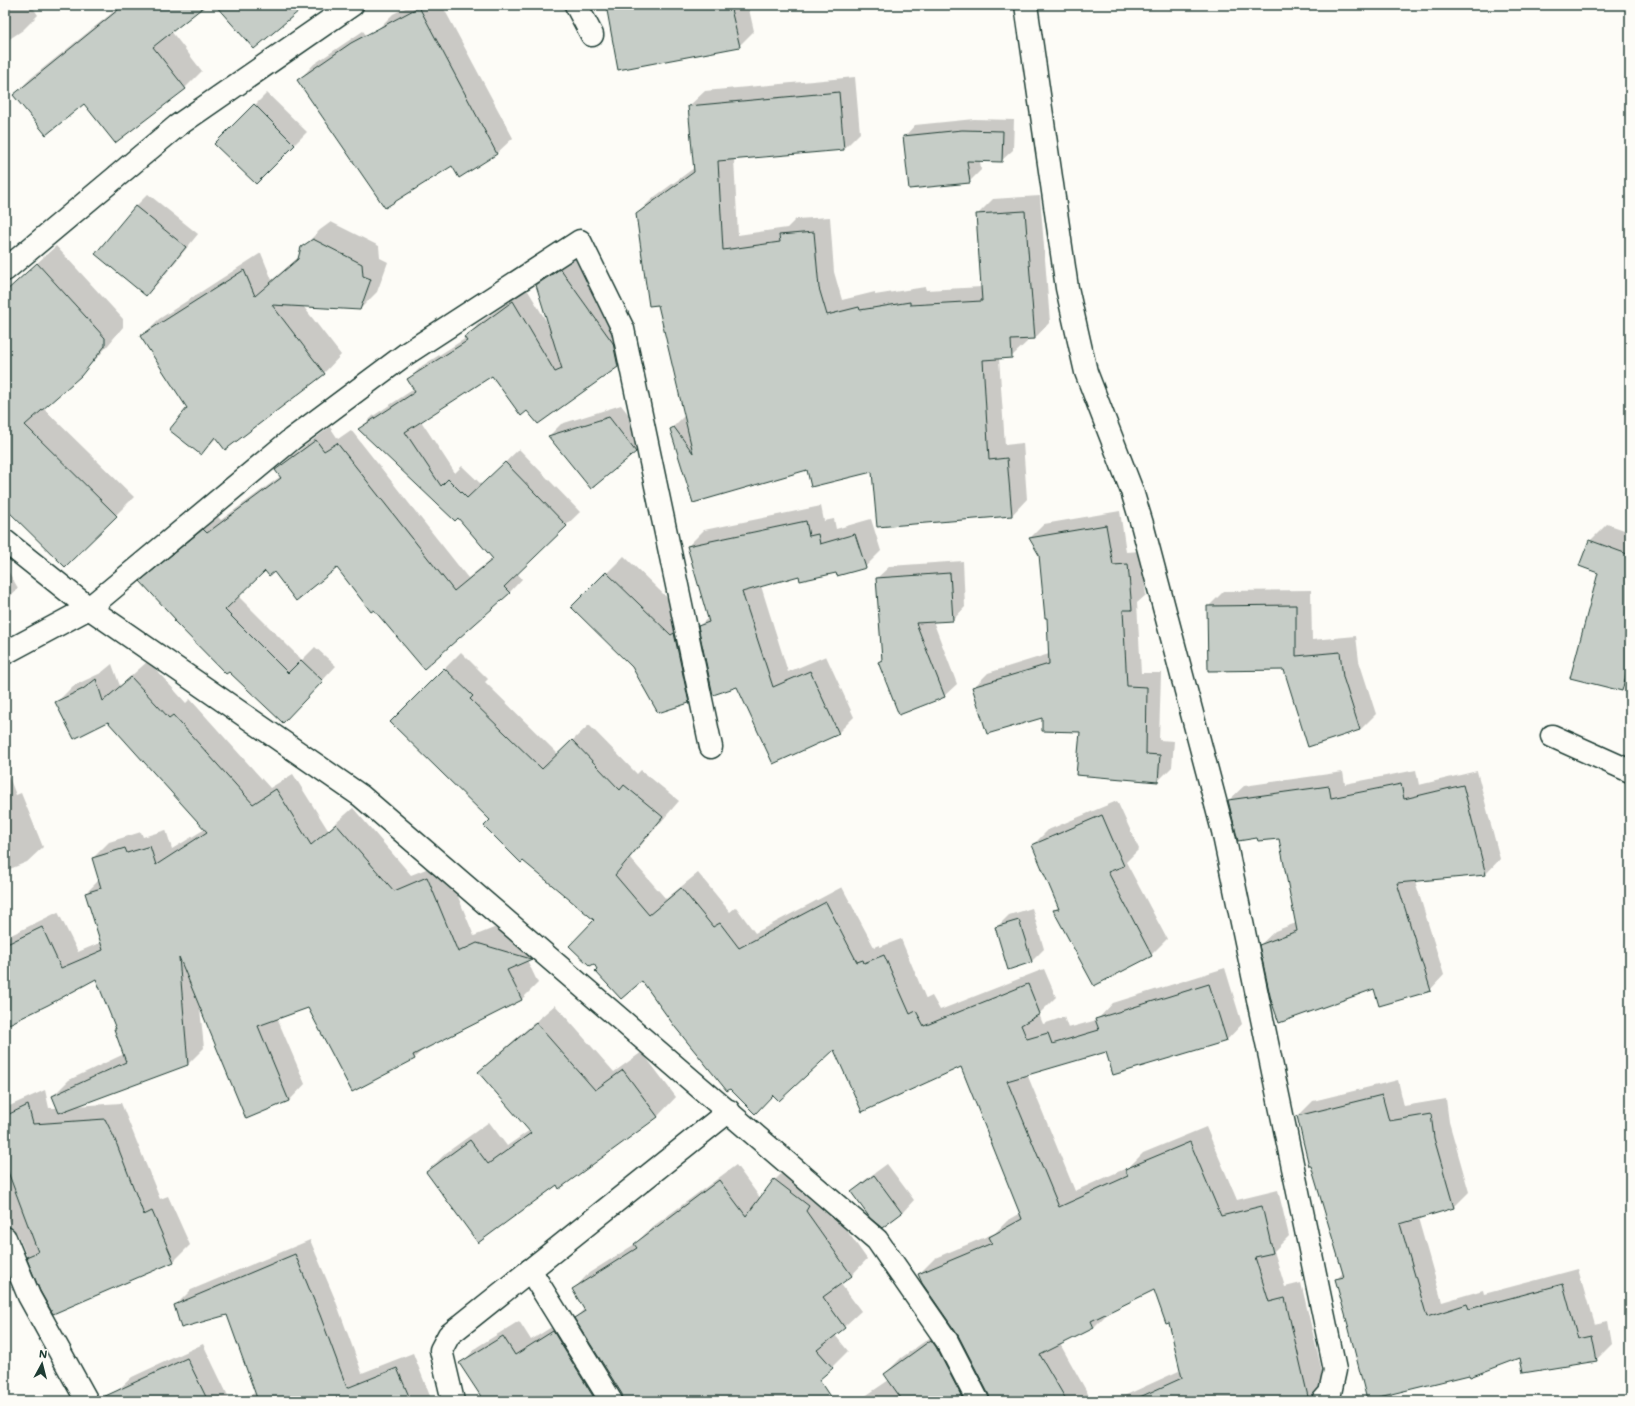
<svg xmlns="http://www.w3.org/2000/svg" width="1635" height="1406" viewBox="0 0 1635 1406" font-family="Mali,sans-serif">
	<style>
		.shadow { fill: #0003 }
		.building { fill: #c6cdc7; stroke: #1f3d34 }
		.lines { fill: none; stroke-linecap: round; stroke-linejoin: round }
		.street-casing { stroke: #1f3d34; stroke-width: 25 }
		.street { stroke: #fdfcf7; stroke-width: 22 }
	</style>
	<rect width="100%" height="100%" fill="#fdfcf7"/>
	<filter id="ink" filterUnits="userSpaceOnUse"><feTurbulence type="fractalNoise" baseFrequency=".025" numOctaves="2"/><feDisplacementMap in="SourceGraphic" scale="8" xChannelSelector="R" yChannelSelector="G"/><feConvolveMatrix kernelMatrix="1 2 1 2 8 2 1 2 1" color-interpolation-filters="sRGB"/></filter>
	<g filter="url(#ink)">
		<!-- shadow -->
		<g class="shadow">
			<polygon points="5,5 31,5 38,15 23,30 5,42"/>
			<polygon points="122,5 205,5 171,31 202,71 185,88 85,103 14,95 31,78"/>
			<polygon points="411,5 442,5 513,138 497,153 459,177 452,165 299,80 314,64 363,31 390,65 377,30 393,14"/>
			<polygon points="607,5 748,5 754,31 739,46"/>
			<polygon points="887,5 899,5 888,7"/>
			<polygon points="855,77 860,133 844,149 734,159 738,235 787,228 796,219 830,217 834,272 842,300 875,292 875,295 925,287 926,290 982,287 977,215 993,199 1040,196 1050,322 1035,338 1027,338 1027,342 1011,357 999,358 1005,445 1023,443 1027,499 1012,515 873,471 807,468 694,502 671,429 685,415 637,214 653,198 694,168 689,106 705,91"/>
			<polygon points="267,93 307,132 256,183 216,144"/>
			<polygon points="974,119 1014,120 1013,150 1001,161 980,161 981,170 969,182 904,137 915,125"/>
			<polygon points="148,194 198,234 159,282 146,295 97,254 136,206"/>
			<polygon points="331,222 379,246 380,258 388,262 377,292 360,309 303,306 341,355 324,373 217,437 201,454 188,408 142,336 159,319 261,253 272,280 300,256 302,248 320,230"/>
			<polygon points="56,246 123,319 123,327 99,356 43,408 134,497 65,566 5,507 5,292"/>
			<polygon points="574,256 627,329 631,353 618,367 527,410 493,375 421,421 455,473 462,466 482,485 519,449 580,512 517,573 522,579 509,593 424,667 337,567 274,571 265,569 238,596 302,660 315,647 336,666 297,708 177,620 142,582 155,568 217,516 221,520 281,476 276,470 290,457 330,427 338,439 351,430 468,578 493,558 458,516 360,429 373,416 414,389 408,380 422,366 466,338 479,323 527,289 548,324 538,285 551,271"/>
			<polygon points="621,405 648,439 636,452 549,436 561,424"/>
			<polygon points="821,506 824,521 834,519 836,529 871,519 881,551 865,567 837,572 799,575 761,586 788,672 826,656 854,717 838,733 738,686 699,626 709,617 688,546 704,530"/>
			<polygon points="1120,511 1126,552 1141,551 1146,595 1137,603 1141,673 1161,673 1159,740 1174,741 1172,767 1158,781 1081,731 1043,717 974,687 988,673 1049,654 1047,617 1040,555 1030,538 1044,524"/>
			<polygon points="1607,524 1630,532 1630,681 1622,690 1599,572 1590,541"/>
			<polygon points="624,556 688,618 706,685 688,702 633,667 573,607"/>
			<polygon points="963,561 965,607 953,620 933,621 957,684 944,696 879,662 883,658 877,578 890,566"/>
			<polygon points="5,566 18,588 5,602"/>
			<polygon points="1311,590 1312,640 1356,636 1359,661 1376,714 1360,730 1208,607 1224,591"/>
			<polygon points="461,652 488,679 485,682 558,754 589,725 637,774 641,770 679,801 630,858 666,899 698,873 730,912 736,907 755,933 842,887 874,947 879,945 880,947 901,939 926,999 932,996 940,1010 1044,969 1056,997 1039,1014 1043,1024 1064,1017 1068,1028 1097,1020 1113,1003 1225,968 1242,1024 1226,1041 1106,1050 1027,1074 1075,1191 1129,1167 1143,1153 1206,1127 1237,1200 1278,1190 1289,1236 1274,1251 1285,1287 1301,1283 1329,1401 1113,1401 1181,1370 1169,1322 1155,1288 1110,1311 1094,1327 1060,1344 1092,1401 858,1401 889,1380 885,1374 901,1358 948,1325 987,1395 991,1397 959,1335 919,1274 935,1258 995,1233 1007,1221 1021,1213 961,1066 834,1048 642,980 599,969 596,920 392,722"/>
			<polygon points="148,661 186,703 190,699 270,788 293,774 328,830 353,808 411,875 444,862 474,936 494,928 547,943 531,959 527,960 538,983 522,999 425,1048 414,1058 308,1006 277,1018 305,1084 289,1101 200,1008 204,1048 188,1064 76,1106 121,1103 160,1199 168,1196 190,1245 173,1262 41,1290 17,1233 11,1227 8,1220 5,1222 5,1108 45,1090 49,1108 58,1108 53,1096 69,1080 124,1054 115,1029 116,1028 96,978 5,1025 5,938 58,912 78,952 102,942 86,893 100,879 93,858 109,842 141,832 143,837 166,830 172,849 205,829 109,721 56,703 73,686 101,673 112,664 120,686"/>
			<polygon points="5,767 16,795 21,793 43,847 27,862 5,871"/>
			<polygon points="1416,770 1419,785 1477,771 1500,859 1486,874 1415,881 1444,975 1430,990 1375,987 1260,945 1275,931 1296,923 1279,837 1258,837 1229,800 1244,786 1343,772 1345,784"/>
			<polygon points="1117,801 1139,849 1126,862 1167,939 1151,955 1055,910 1059,906 1033,845 1048,830"/>
			<polygon points="1032,908 1044,949 1032,961 997,927 1009,915"/>
			<polygon points="555,1005 614,1072 642,1052 676,1097 658,1116 560,1187 557,1184 427,1172 446,1153 489,1122 507,1146 530,1130 479,1072 498,1054"/>
			<polygon points="1398,1080 1404,1106 1446,1099 1449,1122 1469,1192 1454,1207 1418,1218 1442,1302 1483,1290 1484,1294 1578,1269 1594,1324 1608,1321 1612,1344 1596,1360 1521,1356 1469,1374 1349,1324 1336,1280 1344,1272 1298,1116 1313,1101"/>
			<polygon points="791,1164 821,1194 867,1259 851,1276 840,1283 861,1311 835,1335 848,1351 832,1367 791,1401 485,1401 461,1364 477,1347 519,1321 531,1340 569,1316 617,1392 623,1397 575,1318 585,1308 573,1290 589,1273 635,1244 651,1228 736,1165 761,1199 775,1180"/>
			<polygon points="887,1164 914,1200 902,1213 853,1192 865,1180"/>
			<polygon points="310,1240 335,1299 362,1373 413,1353 432,1401 121,1401 116,1392 132,1377 203,1344 230,1400 256,1393 227,1314 175,1306 191,1290"/>
		</g>
		<!-- building -->
		<g class="building">
			<polygon points="124,5 206,5 153,47 186,89 115,143 84,104 46,135 13,95"/>
			<polygon points="215,5 306,5 254,49"/>
			<polygon points="606,5 730,5 740,47 618,70"/>
			<polygon points="419,7 497,154 459,178 452,166 385,208 297,80 351,43"/>
			<polygon points="839,92 844,150 718,161 723,250 780,242 779,235 814,232 819,288 827,315 859,307 860,310 910,302 910,305 982,301 976,214 1025,211 1035,339 1011,340 1012,358 983,360 989,460 1007,458 1012,516 877,527 872,472 811,487 807,470 693,503 670,429 674,427 693,453 658,305 649,306 636,214 694,172 688,106"/>
			<polygon points="254,104 295,145 256,184 214,144"/>
			<polygon points="962,130 1003,131 1002,162 967,161 970,183 909,189 903,136"/>
			<polygon points="135,206 186,247 146,296 95,254"/>
			<polygon points="313,239 362,264 363,276 371,279 360,310 272,305 325,374 225,450 215,437 201,455 169,430 187,408 140,336 244,270 255,296 298,259 301,247"/>
			<polygon points="37,263 105,338 105,346 81,376 25,425 117,516 65,567 5,508 5,292"/>
			<polygon points="560,269 613,343 618,367 538,424 527,411 521,416 492,376 405,432 441,486 448,479 467,498 505,462 567,526 504,587 510,593 424,669 374,610 371,612 337,568 296,601 274,572 269,576 265,571 225,610 288,673 301,660 323,681 283,723 229,672 226,674 174,621 176,620 140,581 203,529 207,533 281,478 275,470 316,440 324,451 337,443 454,591 493,559 458,518 455,521 358,429 415,392 407,379 467,341 464,337 513,301 555,372 562,369 536,285"/>
			<polygon points="609,417 636,452 591,489 548,436"/>
			<polygon points="806,521 809,536 818,534 820,544 855,534 866,568 837,576 836,573 800,581 799,576 742,592 773,687 810,671 839,734 773,764 737,687 713,695 698,626 709,622 687,546"/>
			<polygon points="1106,525 1113,565 1128,564 1132,610 1123,610 1127,686 1147,687 1146,754 1160,755 1158,782 1076,775 1080,732 1042,731 1042,718 987,734 972,687 1049,664 1047,618 1045,618 1039,555 1029,538"/>
			<polygon points="1589,540 1630,555 1630,659 1622,691 1570,678 1598,573 1579,566"/>
			<polygon points="606,572 671,635 674,633 689,703 658,713 632,667 571,607"/>
			<polygon points="950,573 953,621 916,623 945,697 899,715 878,662 882,660 876,578"/>
			<polygon points="1296,605 1296,656 1340,652 1343,677 1360,730 1308,747 1284,670 1208,671 1207,606"/>
			<polygon points="444,668 473,696 470,699 542,769 572,740 620,790 624,785 663,817 615,875 649,915 681,888 713,927 720,923 739,948 826,902 857,962 863,960 864,963 884,955 910,1014 916,1011 924,1026 1028,984 1040,1014 1021,1025 1027,1039 1048,1033 1052,1044 1099,1030 1095,1019 1209,984 1227,1041 1113,1075 1106,1052 1007,1081 1059,1207 1128,1176 1125,1169 1190,1142 1221,1216 1262,1206 1273,1253 1255,1257 1269,1302 1285,1298 1309,1401 1131,1401 1182,1378 1169,1323 1166,1324 1154,1290 1091,1321 1094,1328 1040,1355 1067,1401 990,1401 989,1395 958,1335 922,1283 918,1274 992,1243 989,1237 1022,1219 961,1067 862,1112 834,1050 779,1101 773,1095 755,1114 730,1089 727,1091 675,1027 642,981 621,999 595,971 597,969 594,964 590,966 569,946 594,920 523,861 521,863 484,826 490,820 390,722"/>
			<polygon points="131,677 169,718 173,715 253,804 276,789 311,845 336,824 394,891 427,877 458,952 477,943 531,959 532,959 507,970 522,1000 413,1055 415,1059 352,1092 308,1008 258,1026 289,1101 246,1119 179,957 188,1065 59,1113 52,1096 126,1062 114,1029 116,1029 96,979 48,1005 5,1026 5,945 42,927 61,968 103,950 85,893 101,888 92,858 125,848 127,853 150,846 156,865 207,832 108,722 74,739 55,702 83,689 96,679 103,701"/>
			<polygon points="1401,784 1404,799 1463,785 1486,875 1397,883 1431,991 1379,1006 1374,989 1279,1023 1271,1000 1259,945 1297,931 1279,839 1258,841 1257,838 1238,841 1228,800 1329,786 1331,798"/>
			<polygon points="1102,815 1124,866 1108,872 1152,956 1094,986 1053,910 1059,909 1032,845"/>
			<polygon points="1019,920 1032,962 1008,970 995,927"/>
			<polygon points="536,1023 595,1090 623,1070 658,1117 559,1189 557,1185 478,1243 426,1172 470,1140 488,1164 531,1133 478,1072"/>
			<polygon points="1382,1095 1389,1121 1431,1114 1434,1138 1454,1208 1400,1224 1427,1317 1467,1304 1469,1309 1563,1284 1578,1339 1592,1336 1597,1361 1523,1373 1520,1358 1470,1377 1469,1375 1367,1400 1348,1325 1335,1279 1344,1277 1311,1166 1309,1166 1297,1116"/>
			<polygon points="28,1105 33,1124 105,1119 114,1137 144,1215 152,1211 174,1262 53,1314 40,1291 26,1257 38,1252 5,1164 5,1116"/>
			<polygon points="874,1175 902,1213 882,1228 870,1218 851,1192"/>
			<polygon points="774,1179 809,1206 806,1211 852,1276 823,1297 845,1328 817,1350 833,1368 819,1380 833,1401 623,1401 622,1394 574,1318 585,1311 572,1289 637,1248 634,1244 719,1180 746,1216"/>
			<polygon points="295,1254 320,1315 347,1388 397,1368 411,1401 258,1401 227,1315 181,1328 174,1305"/>
			<polygon points="553,1331 596,1401 484,1401 459,1363 503,1336 515,1355"/>
			<polygon points="931,1340 936,1347 964,1401 903,1401 884,1374"/>
			<polygon points="187,1358 208,1401 99,1401 99,1399"/>
		</g>
		<g class="lines">
			<defs>
				<g id="street">
					<polyline points="576,5 592,35"/>
					<polyline points="1026,5 1067,288 1086,372 1132,491 1142,524 1223,831 1335,1370 1330,1393 1323,1401"/>
					<polyline points="5,270 177,126 352,5"/>
					<polyline points="5,541 89,608 361,796 877,1240 947,1341 978,1401"/>
					<polyline points="5,653 89,608 292,439 406,354 580,241 623,329 711,747"/>
					<polyline points="1552,736 1630,771"/>
					<polyline points="5,1238 29,1296 87,1401"/>
					<polyline points="530,1270 611,1401"/>
					<polyline points="453,1401 441,1350 449,1335 729,1111"/>
				</g>
			</defs>
			<!-- street casing -->
			<use href="#street" class="street-casing"/>
			<!-- street -->
			<use href="#street" class="street"/>
		</g>
	</g>
	<!-- margin -->
	<rect width="1635" height="1406" fill="none" stroke="#fdfcf7" stroke-width="20"/>
	<rect x="10" y="10" width="1615" height="1386" fill="none" stroke="#1f3d34" stroke-width="1.5" filter="url(#ink)"/>
	<!-- north arrow -->
	<g transform="translate(42 1364) rotate(7)" stroke="#fdfcf7" stroke-width="3" paint-order="stroke">
	<path d="M0-3L7 15L0 10L-7 15Z" fill="#1f3d34"/>
	<text y="-6" font-size="11" font-weight="bold" text-anchor="middle" fill="#1f3d34">N</text>
	</g>
</svg>
